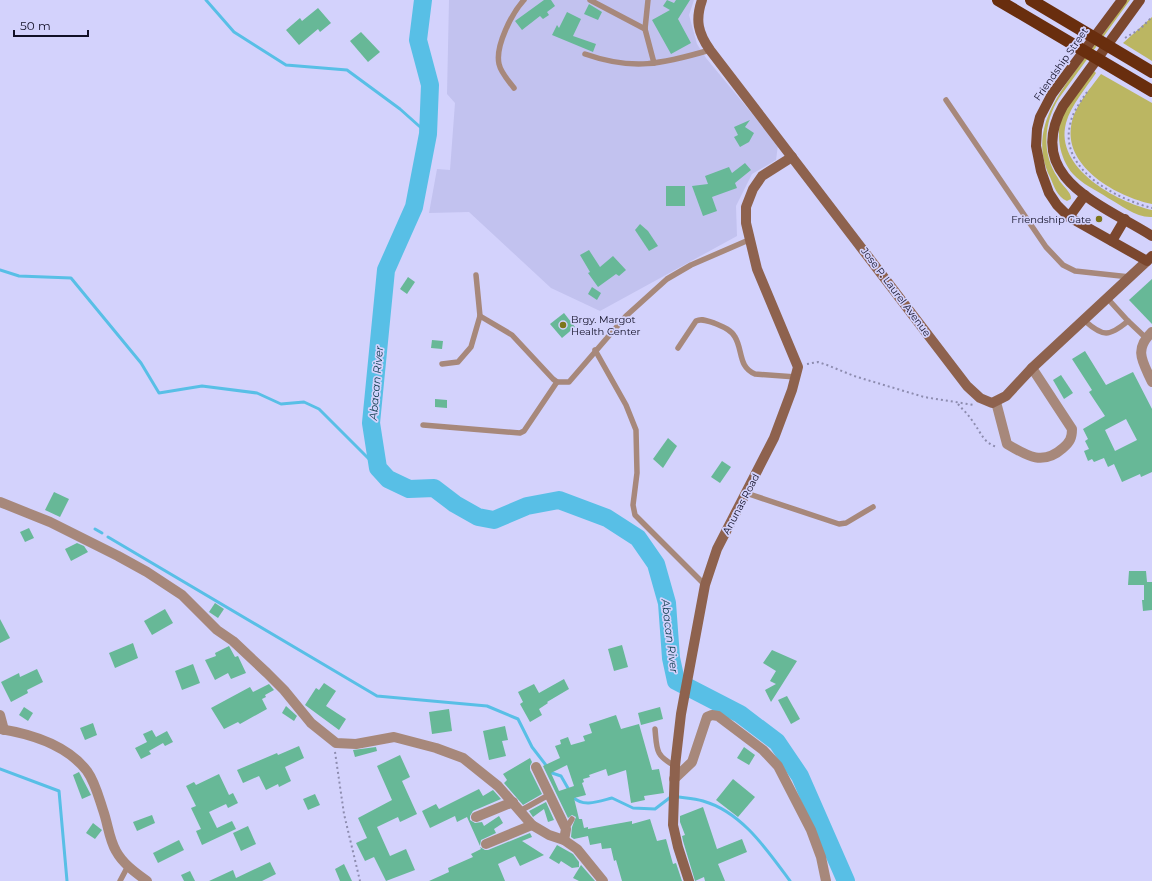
<svg xmlns="http://www.w3.org/2000/svg" width="1152" height="881" viewBox="0 0 1152 881" font-family="Montserrat,sans-serif">
	<style>
		.built { fill: #c2c2ef }
		.green { fill: #bbb662 }
		.lines { fill: none; stroke-linecap: round; stroke-linejoin: round }
		.stream { stroke: #58bfe6; stroke-width: 3 }
		.river { stroke: #58bfe6; stroke-width: 18 }
		.building { fill: #67b897; fill-rule: evenodd }
		.path { stroke: #8d8caf; stroke-width: 2; stroke-dasharray: 2 3; stroke-linecap: butt }
		.lane { stroke: #a7887b; stroke-width: 5.5 }
		.street { stroke: #a7887b; stroke-width: 10 }
		.secondary { stroke: #8e624e; stroke-width: 10 }
		.primary { stroke: #7b472e; stroke-width: 10 }
		.highway { stroke: #692e0e; stroke-width: 12 }
		.poi-dot { fill: #7d761b; stroke: #d3d2fc; stroke-width: 1.5 }
		.labels { text-anchor: middle; dominant-baseline: central; stroke-width: 3.5; stroke-linejoin: round; paint-order: stroke }
		.street-label { font-size: 10px; fill: #110f26; stroke: #d3d2fc }
		.poi-label { font-size: 10px; fill: #110f26; stroke: #d3d2fc; text-anchor: end }
		.water-label { font-size: 11px; font-style: italic; fill: #073848; stroke: #d3d2fc }
	</style>
	<rect width="100%" height="100%" fill="#d3d2fc"/>
	<!-- built -->
	<polygon class="built" points="449,0 694,0 689,15 697,44 706,58 778,145 776,160 752,174 736,206 737,236 600,311 551,288 469,212 429,213 437,169 450,170 455,103 447,94"/>
	<!-- green -->
	<g class="green">
		<path d="M1127,0H1130L1059,98C1044,122 1041,153 1058,178C1061,185 1072,192 1071,199L1067,201C1057,197 1054,186 1050,177C1028,130 1058,95 1084,59C1099,40 1113,20 1127,0Z"/>
		<polygon points="1152,17 1152,61 1123,43"/>
		<path d="M1094,71L1096,73C1086,88 1071,105 1066,123C1054,168 1117,202 1152,210V217C1136,218 1121,205 1108,198C1096,190 1082,184 1073,174C1059,158 1055,132 1063,113C1069,100 1085,83 1094,71Z"/>
		<path d="M1101,74L1152,103V204C1118,197 1065,168 1071,127C1073,108 1090,89 1101,74Z"/>
	</g>
	<g class="lines">
		<!-- stream -->
		<g class="stream">
			<polyline points="206,0 234,32 286,65 347,70 400,109 428,134"/>
			<polyline points="0,270 19,276 71,278 141,363 159,393 202,386 257,393 281,404 304,402 319,409 378,468"/>
			<polyline points="95,529 102,533"/>
			<polyline points="108,537 377,696 487,706 518,719 532,747 552,773 561,776 569,790"/>
			<polyline points="0,769 59,791 67,881"/>
			<path d="M573,797C583,808 600,801 612,798L633,808L655,809L672,796C682,798 693,798 703,801C742,812 767,850 790,881"/>
		</g>
		<!-- river -->
		<polyline class="river" points="423,0 418,40 430,85 428,134 414,207 386,270 371,423 378,468 388,479 409,489 434,488 455,504 478,517 494,520 527,506 559,500 607,518 638,538 656,564 667,603 671,658 676,681 740,714 777,742 800,776 846,881"/>
	</g>
	<!-- building -->
	<g class="building">
		<polygon points="544,0 551,0 555,6 547,12 549,15 543,19 540,16 522,30 515,21"/>
		<polygon points="667,0 674,3 676,0 690,0 678,19 691,43 671,54 652,20 670,10 663,6"/>
		<polygon points="589,4 602,12 598,20 584,14"/>
		<polygon points="318,8 331,23 320,32 318,29 299,45 286,30 300,18 302,21"/>
		<polygon points="567,12 581,19 573,36 596,44 593,52 552,35 557,25 559,28"/>
		<polygon points="361,32 380,52 368,62 350,41"/>
		<polygon points="750,120 745,127 754,133 749,142 740,147 734,137 738,135 734,127"/>
		<polygon points="745,163 751,170 735,183 737,188 712,197 717,211 703,216 692,186 708,184 705,176 729,167 732,173"/>
		<rect x="666" y="186" width="19" height="20"/>
		<polygon points="640,224 648,231 658,246 649,251 635,230"/>
		<polygon points="589,250 600,267 613,256 626,270 619,276 616,274 598,287 588,273 590,272 580,255"/>
		<polygon points="408,277 415,282 407,294 400,289"/>
		<polygon points="1152,279 1152,324 1129,300"/>
		<polygon points="592,287 601,293 597,300 588,294"/>
		<polygon points="564,313 575,327 562,338 550,324"/>
		<polygon points="432,340 443,341 442,349 431,348"/>
		<path d="M1085,351L1106,385L1133,372L1152,409V472L1141,477L1140,474L1122,482L1114,464L1108,467L1104,458L1094,462L1092,459L1088,461L1084,451L1089,449L1085,441L1088,439L1083,429L1105,416L1089,392L1092,390L1072,359ZM1126,419L1137,440L1115,451L1105,430Z"/>
		<polygon points="1061,375 1073,393 1064,399 1053,380"/>
		<polygon points="435,399 447,400 447,408 435,407"/>
		<polygon points="668,438 677,446 663,468 653,459"/>
		<polygon points="722,461 731,467 720,483 711,477"/>
		<polygon points="54,492 69,499 60,517 45,510"/>
		<polygon points="29,528 34,538 25,542 20,532"/>
		<polygon points="77,543 84,546 88,552 71,561 65,549"/>
		<polygon points="1129,571 1146,571 1147,582 1152,582 1152,610 1143,611 1142,600 1144,600 1144,585 1128,585"/>
		<polygon points="215,603 224,609 218,618 209,612"/>
		<polygon points="165,609 173,623 152,635 144,621"/>
		<polygon points="0,619 10,638 0,643"/>
		<polygon points="133,643 138,658 115,668 109,653"/>
		<polygon points="622,645 628,667 614,671 608,649"/>
		<polygon points="229,646 235,657 238,656 246,673 231,679 228,673 215,680 205,660 216,656 215,653"/>
		<polygon points="772,650 797,661 771,702 765,690 776,684 770,681 776,671 763,663"/>
		<polygon points="193,664 200,683 182,690 175,671"/>
		<polygon points="37,669 43,682 27,690 28,693 11,702 1,682 19,673 20,677"/>
		<polygon points="564,679 569,689 547,702 548,703 539,709 542,715 530,722 520,704 523,702 518,692 534,684 539,693"/>
		<polygon points="324,683 336,691 326,706 346,719 339,730 305,705 316,688 319,690"/>
		<polygon points="269,684 274,690 265,695 266,697 262,699 267,709 240,724 238,722 224,729 211,708 250,687 253,692"/>
		<polygon points="787,696 800,719 791,724 778,700"/>
		<polygon points="286,706 297,716 294,721 282,713"/>
		<polygon points="24,707 33,713 28,721 19,715"/>
		<polygon points="660,707 663,719 641,725 638,713"/>
		<polygon points="449,709 452,731 432,734 429,712"/>
		<path d="M616,715L621,729L639,724L652,770L659,769L664,793L644,796L645,800L631,803L626,770L608,776L606,769L589,775L590,777L583,779L584,782L582,783L586,795L574,798L579,819H582L584,828L588,827V829L632,821V824L650,819L657,841L666,839L673,864L676,863L682,881H622L616,860L614,861L611,848L602,849L601,843L590,845L588,836L574,839L571,837L572,827L576,817L572,815L568,818L543,766L560,758L555,746L561,744L560,740L568,737L571,745L585,741L583,736L592,733L589,724ZM567,765L574,786L559,791L551,773Z"/>
		<polygon points="93,723 97,735 85,740 80,728"/>
		<polygon points="505,726 508,740 502,741 506,756 489,760 483,731"/>
		<polygon points="152,730 156,737 167,731 173,742 165,746 163,743 149,751 151,754 141,759 135,748 147,742 143,734"/>
		<polygon points="299,746 304,758 285,767 291,781 279,787 278,784 266,790 259,776 243,783 237,770 277,753 278,755"/>
		<polygon points="376,747 377,751 355,757 353,750"/>
		<polygon points="744,747 755,755 749,765 737,758"/>
		<polygon points="400,755 410,777 402,781 417,814 400,822 398,817 377,827 390,856 406,849 415,870 386,881 374,857 365,861 356,843 367,838 358,818 392,800 377,766"/>
		<polygon points="530,758 532,762 530,766 530,770 542,794 523,805 504,783 507,780 503,774"/>
		<polygon points="79,772 91,795 82,799 73,775"/>
		<polygon points="219,774 229,795 233,793 238,803 228,808 226,804 209,812 217,828 232,821 236,829 202,845 196,831 201,829 191,808 196,806 186,786 194,782 196,785"/>
		<polygon points="733,779 755,797 738,817 716,800"/>
		<polygon points="479,789 483,796 493,790 501,799 473,811 470,816 470,820 475,823 482,822 484,826 499,816 503,823 494,829 496,833 481,840 480,846 467,817 457,822 455,816 430,828 422,811 436,804 439,809"/>
		<polygon points="315,794 320,805 308,810 303,799"/>
		<polygon points="546,802 554,820 548,822 544,809 533,817 529,811"/>
		<polygon points="703,807 717,849 742,839 747,852 718,864 725,881 705,881 704,877 695,881 683,841 682,836 685,835 680,822 680,816"/>
		<polygon points="152,815 155,823 137,831 133,822"/>
		<polygon points="93,823 102,830 95,839 86,833"/>
		<polygon points="248,826 256,844 241,851 233,833"/>
		<polygon points="530,833 532,837 522,841 544,855 520,866 515,856 498,864 505,881 429,881 449,872 448,868 473,857 471,854 481,849 480,847 485,850 488,850"/>
		<polygon points="179,840 184,850 158,863 153,853"/>
		<polygon points="557,845 573,854 579,862 579,867 572,868 561,861 559,864 549,858"/>
		<polygon points="270,862 276,874 262,881 209,881 233,870 236,878"/>
		<polygon points="344,864 352,881 340,881 335,869"/>
		<polygon points="581,865 595,881 579,881 573,878"/>
		<polygon points="190,871 195,881 184,881 181,875"/>
	</g>
	<g class="lines">
		<!-- path -->
		<g class="path">
			<polyline points="1125,38 1140,29 1152,17"/>
			<path d="M1087,92C1080,102 1072,113 1070,125C1059,170 1117,199 1152,208"/>
			<polyline points="807,364 818,362 827,365 854,376 924,397 974,405"/>
			<path d="M958,404C963,410 969,415 973,422C981,432 983,443 997,447"/>
			<polyline points="335,752 344,814 360,881"/>
		</g>
		<!-- lane -->
		<g class="lane">
			<polyline points="590,0 645,29"/>
			<polyline points="648,0 645,29 654,63"/>
			<path d="M585,54C633,71 662,64 710,50"/>
			<path d="M514,88C508,80 501,73 499,64C495,46 512,13 524,0"/>
			<polyline points="946,100 1046,247 1063,265 1075,271 1130,277"/>
			<polyline points="480,316 512,335 553,379 557,382 569,382 626,316 667,279 691,265 751,239"/>
			<path d="M1085,321C1103,337 1109,337 1128,321L1108,299"/>
			<polyline points="1128,321 1146,338"/>
			<path d="M678,348L696,321C702,318 707,321 714,323C721,326 731,329 735,337C743,350 738,367 755,374L796,377"/>
			<polyline points="595,350 626,405 636,430 637,473 633,505 635,515 705,585"/>
			<polyline points="442,364 458,362 471,347 480,316 476,275"/>
			<polyline points="423,425 520,433 524,431 557,382"/>
			<polyline points="746,493 839,524 846,523 873,507"/>
			<path d="M655,729C657,750 655,755 675,766"/>
			<polyline points="520,811 545,797"/>
			<polyline points="566,829 572,819"/>
			<polyline points="120,881 128,866"/>
		</g>
		<!-- street -->
		<g class="street">
			<path d="M1152,332C1133,350 1143,362 1152,382"/>
			<path d="M996,402L1007,444C1027,456 1043,466 1063,448C1070,442 1072,438 1072,429L1032,368"/>
			<polyline points="0,502 50,522 118,556 147,572 182,595 217,630 233,641 267,673 284,690 311,723 336,743 356,744 394,737 436,748 463,758 498,786 532,825 549,835 564,840 577,849 603,881"/>
			<polyline points="0,715 4,730"/>
			<path d="M0,729C31,734 67,745 87,771C95,782 99,798 103,810C108,824 109,839 116,851C123,864 136,873 147,881"/>
			<polyline points="536,767 566,829 564,840"/>
			<polyline points="674,779 692,762 707,717 712,715 718,716 763,750 778,766 811,830 821,857 826,881"/>
			<polyline points="476,817 513,802"/>
			<polyline points="486,844 532,825"/>
		</g>
		<!-- secondary -->
		<g class="secondary">
			<path d="M702,0C695,20 698,33 710,50L967,386L980,398L992,403L1006,396L1032,368L1147,261"/>
			<polyline points="689,881 678,847 673,825 675,766 681,714 705,585 717,549 774,438 792,390 798,367 757,269 746,223 746,207 753,189 762,176 792,157"/>
		</g>
		<!-- primary -->
		<g class="primary">
			<polyline points="1122,0 1052,94 1040,117 1037,129 1036,146 1041,171 1049,193 1057,205 1069,217 1147,261 1152,256"/>
			<path d="M1140,0L1063,106C1023,178 1103,205 1152,236"/>
			<polyline points="1069,217 1085,195"/>
			<polyline points="1112,241 1125,219"/>
		</g>
		<!-- highway -->
		<g class="highway">
			<polyline points="998,0 1152,91"/>
			<polyline points="1031,0 1152,72"/>
		</g>
	</g>
	<!-- markers -->
	<g class="poi-dot">
		<circle cx="1099" cy="219" r="4"/>
		<circle cx="563" cy="325" r="4"/>
	</g>
	<g class="labels">
		<!-- street labels -->
		<g class="street-label">
			<text transform="translate(1061 64) rotate(-55)">Friendship Street</text>
			<text transform="translate(896 292) rotate(53)">Jose P. Laurel Avenue</text>
			<text transform="translate(741 504) rotate(-62)">Anunas Road</text>
		</g>
		<!-- poi labels -->
		<g class="poi-label">
			<text x="1091" y="219">Friendship Gate</text>
			<text x="571" y="319" text-anchor="start">Brgy. Margot<tspan x="571" dy="12">Health Center</tspan></text>
		</g>
		<!-- water labels -->
		<g class="water-label">
			<text transform="translate(376 383) rotate(-85)">Abacan River</text>
			<text transform="translate(670 636) rotate(83)">Abacan River</text>
		</g>
	</g>
	<!-- scale -->
	<path d="M14 30v6h74v-6" fill="none" stroke="#110f26" stroke-width="2"/>
	<text x="20" y="30" font-size="12" fill="#110f26" stroke="#d3d2fc" stroke-width="3" paint-order="stroke">50 m</text>
</svg>
